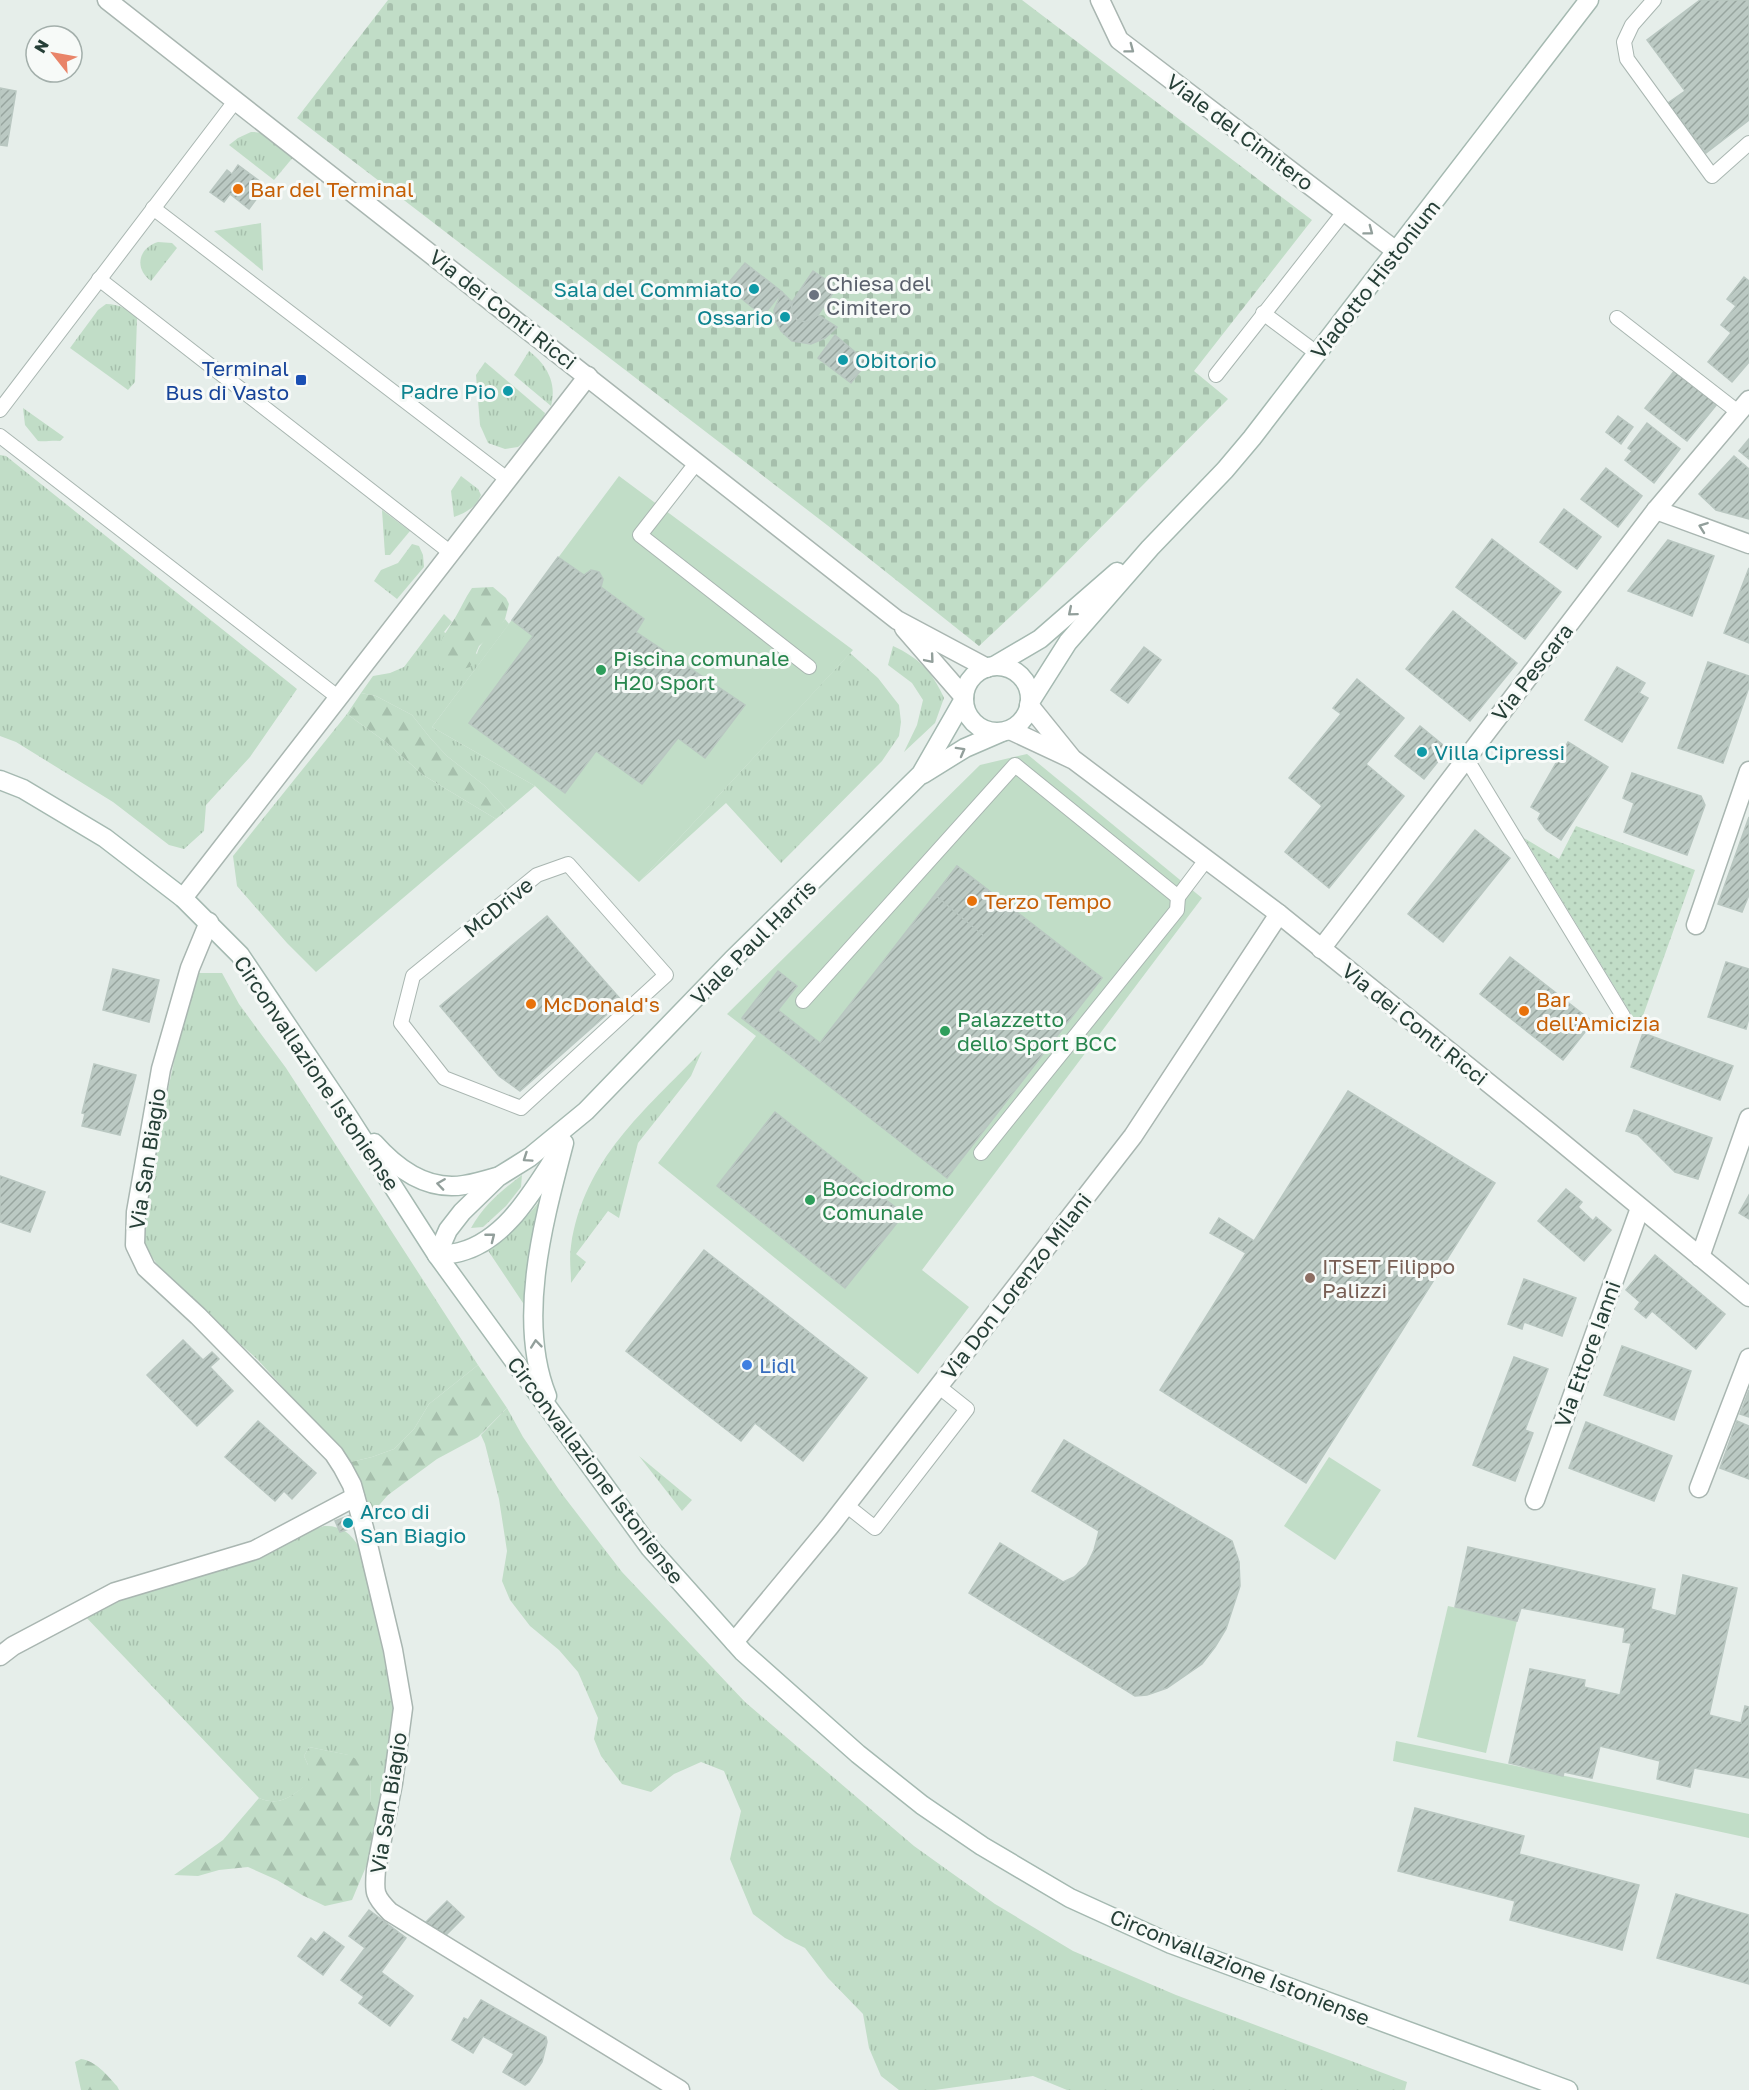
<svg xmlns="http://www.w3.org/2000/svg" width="1749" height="2090" viewBox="0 0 1749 2090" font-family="'Golos Text',sans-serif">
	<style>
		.grass { fill: url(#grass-tufts) }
		.forest { fill: url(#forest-firs) }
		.cemetery { fill: url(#cemetery-stones) }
		.garden { fill: url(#garden-dots) }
		.pitch { fill: #c1ddc7 }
		.building { fill: url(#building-hatch); stroke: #b9c7c1; stroke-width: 1.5 }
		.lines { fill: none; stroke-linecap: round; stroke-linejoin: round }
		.service-casing { stroke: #a9b6b1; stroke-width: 16 }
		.minor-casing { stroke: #a9b6b1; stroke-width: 21 }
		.secondary-casing { stroke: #a5b9b1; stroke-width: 21 }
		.service { stroke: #fff; stroke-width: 14 }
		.minor { stroke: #fff; stroke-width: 18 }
		.secondary { stroke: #fff; stroke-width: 18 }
		.oneway { stroke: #929f9b }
		.food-dot { fill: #e8710a; stroke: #f7faf8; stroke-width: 2 }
		.culture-dot { fill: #0f9aa8; stroke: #f7faf8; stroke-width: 2 }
		.worship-dot { fill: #6b7280; stroke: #f7faf8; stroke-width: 2 }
		.transit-dot { fill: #1a4fb4; stroke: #f7faf8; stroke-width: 2 }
		.leisure-dot { fill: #2e9e5b; stroke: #f7faf8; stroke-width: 2 }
		.education-dot { fill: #8d6e63; stroke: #f7faf8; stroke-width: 2 }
		.shop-dot { fill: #3f7fe0; stroke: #f7faf8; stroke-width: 2 }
		.labels { text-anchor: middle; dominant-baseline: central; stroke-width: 6; stroke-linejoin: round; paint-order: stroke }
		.street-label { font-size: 21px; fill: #263f37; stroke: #f7faf8 }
		.food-label { font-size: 21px; fill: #c56008; stroke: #f7faf8; text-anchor: start }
		.worship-label { font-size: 21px; fill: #5b616d; stroke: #f7faf8; text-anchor: start }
		.culture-label { font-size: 21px; fill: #0d838f; stroke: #f7faf8; text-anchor: end }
		.transit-label { font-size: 21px; fill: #164399; stroke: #f7faf8; text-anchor: end }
		.leisure-label { font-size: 21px; fill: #27864d; stroke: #f7faf8; text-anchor: start }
		.education-label { font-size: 21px; fill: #785e54; stroke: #f7faf8; text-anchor: start }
		.shop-label { font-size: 21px; fill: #366cbe; stroke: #f7faf8; text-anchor: start }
	</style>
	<defs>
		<pattern id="grass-tufts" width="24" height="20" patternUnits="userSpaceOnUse" patternTransform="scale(1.5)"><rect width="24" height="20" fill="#c1ddc7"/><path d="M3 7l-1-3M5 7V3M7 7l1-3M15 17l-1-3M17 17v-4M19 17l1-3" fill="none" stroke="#a6bfac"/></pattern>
		<pattern id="forest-firs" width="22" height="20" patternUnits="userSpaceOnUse" patternTransform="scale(1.5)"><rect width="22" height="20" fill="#c1ddc7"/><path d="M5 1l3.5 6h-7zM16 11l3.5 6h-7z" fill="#a6bfac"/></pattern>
		<pattern id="cemetery-stones" width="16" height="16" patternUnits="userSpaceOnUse" patternTransform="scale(1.5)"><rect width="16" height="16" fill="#c1ddc7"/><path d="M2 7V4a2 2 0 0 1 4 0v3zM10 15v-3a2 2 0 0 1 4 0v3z" fill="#a6bfac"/></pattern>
		<pattern id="garden-dots" width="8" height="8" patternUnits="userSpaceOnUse" patternTransform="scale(1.5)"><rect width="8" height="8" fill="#c1ddc7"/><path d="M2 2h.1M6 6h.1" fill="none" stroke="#a6bfac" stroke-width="1.8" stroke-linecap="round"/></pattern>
		<pattern id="building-hatch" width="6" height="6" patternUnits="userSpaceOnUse" patternTransform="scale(1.5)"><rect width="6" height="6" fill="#bbc9c3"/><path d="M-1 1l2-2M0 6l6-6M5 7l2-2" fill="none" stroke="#98a59f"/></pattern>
	</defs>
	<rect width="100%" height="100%" fill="#e6eeea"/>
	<!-- grass -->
	<g class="grass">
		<path d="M251,132C267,131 283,144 295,155L274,180L229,145L238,138Z"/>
		<polygon points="261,223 263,271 214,231"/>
		<path d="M158,242L172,243L177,248L151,281C134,269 138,248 158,242Z"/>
		<path d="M106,304C119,304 127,309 137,317L135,382L128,390L70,348L98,310Z"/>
		<path d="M529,351C547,365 557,383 551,406L514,375Z"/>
		<polygon points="485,362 545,413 540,428 518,447 505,449 488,443 480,425 476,375"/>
		<path d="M23,408L64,437L60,441C52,440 46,442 38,441L25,425Z"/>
		<polygon points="0,455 6,456 297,689 250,757 206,805 204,831 184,849 169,845 113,802 16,742 0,736"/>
		<path d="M461,476L478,489L481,495C475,508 467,512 454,517L451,491Z"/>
		<polygon points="382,510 410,531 390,555 385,555"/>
		<polygon points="412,544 419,546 423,555 424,567 397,599 374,581 381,570 398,563"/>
		<path d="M444,614L452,622L444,632L477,654C480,640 497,631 505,619L509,624L432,727L535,786L507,810L485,786L447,756L431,739L412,715L376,696L361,693L373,676L390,673L404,667Z"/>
		<path d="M893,646C919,658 932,671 944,698L935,723L904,752L917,725L923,700L912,683L888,665Z"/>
		<polygon points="850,653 878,678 899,705 901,722 899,736 882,761 781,863 726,803 639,882"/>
		<polygon points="347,714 387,743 423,775 496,819 316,972 287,943 237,886 233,856"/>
		<polygon points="199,973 222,973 239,1004 286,1068 478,1365 429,1404 414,1429 394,1449 372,1457 351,1462 257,1359 167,1279 144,1245 147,1206 159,1131 183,1020"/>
		<path d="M702,1051L691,1076L638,1143L619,1218L608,1211L576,1254L586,1262L571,1283C571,1271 569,1258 571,1246C584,1159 644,1111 702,1051Z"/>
		<path d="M522,1175L521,1187L506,1206L483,1227L471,1228C484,1205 501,1191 522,1175Z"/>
		<path d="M549,1188L527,1309L487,1249C513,1233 532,1213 549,1188Z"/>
		<polygon points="507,1408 523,1437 562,1494 622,1572 745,1702 914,1846 995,1904 1073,1951 1176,1995 1407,2082 1405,2090 1067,2090 1033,2076 935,2090 899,2090 881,2076 869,2048 863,2014 828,1978 805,1948 785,1938 753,1914 730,1859 741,1811 724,1771 701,1762 674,1774 651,1792 622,1784 601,1756 594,1739 598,1718 578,1672 559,1650 530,1626 510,1600 502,1581 507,1551 499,1499 485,1444 481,1435"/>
		<polygon points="639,1456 692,1500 682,1511"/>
		<path d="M324,1526C340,1525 351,1533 359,1547L388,1674L395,1715L389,1766L378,1816L371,1804L370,1778L348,1755L309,1747L304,1756L308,1765L309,1783C292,1796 280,1807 259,1798L83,1614L127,1595Z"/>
	</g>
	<!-- forest -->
	<g class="forest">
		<path d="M493,587L506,598L509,604L505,619L499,629L479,646L470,667L452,672L439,666C433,647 446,633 455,618C461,608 465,598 472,588Z"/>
		<polygon points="361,693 376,696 412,715 431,739 447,756 485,786 507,810 496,819 423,775 387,743 347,714"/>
		<polygon points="478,1365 507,1408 478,1437 437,1459 388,1495 366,1520 351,1462 372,1457 394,1449 414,1429 429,1404"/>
		<path d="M309,1747L349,1755L365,1764L370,1778L371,1804L378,1816L376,1843L352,1900L325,1906L302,1895L277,1880L248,1867L219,1870L198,1876L174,1875L223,1840L259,1798C280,1807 292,1796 308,1783V1765L304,1756Z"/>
		<path d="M81,2059C96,2061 107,2075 117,2086L119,2090H81L75,2062Z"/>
	</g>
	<!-- cemetery -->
	<polygon class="cemetery" points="388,0 1022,0 1312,220 1194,371 1228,399 1040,589 979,646 827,525 297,118"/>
	<!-- garden -->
	<polygon class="garden" points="1576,826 1695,870 1639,1027 1524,838 1559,859"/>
	<!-- pitch -->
	<g class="pitch">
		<polygon points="619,476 853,650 639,882 535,786 432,727"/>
		<polygon points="1027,754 1202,898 922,1270 969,1307 918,1374 658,1163 756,1036 727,1014 980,765"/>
		<polygon points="1329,1457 1381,1490 1335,1560 1284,1526"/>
		<polygon points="1448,1606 1517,1621 1486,1753 1417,1737"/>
		<polygon points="1396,1741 1749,1814 1749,1838 1393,1761"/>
	</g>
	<!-- building -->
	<g class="building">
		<polygon points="1700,0 1749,0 1749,120 1706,153 1668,103 1685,91 1647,40"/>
		<polygon points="0,88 16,91 7,146 0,145"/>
		<polygon points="238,165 266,186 249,209 230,194 224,202 210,192 227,170 232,174"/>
		<polygon points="745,263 782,292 763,316 726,286"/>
		<polygon points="813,271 837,287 818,315 809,322 798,321 791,313 792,302"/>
		<polygon points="1744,277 1749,281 1749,362 1732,382 1708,362 1731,333 1721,325 1736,306 1727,299"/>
		<polygon points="782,292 792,302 791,313 798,321 809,322 818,315 837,327 825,338 811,344 792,341 781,331 775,320 774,310"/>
		<polygon points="835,335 867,362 851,383 818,358"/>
		<polygon points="1675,370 1717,404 1687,441 1645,408"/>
		<polygon points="1618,416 1633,427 1621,444 1606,432"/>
		<polygon points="1647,423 1680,449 1654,483 1625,460 1632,451 1628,448"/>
		<polygon points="1749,439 1749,459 1739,451"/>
		<polygon points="1734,456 1749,469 1749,519 1716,510 1699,494"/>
		<polygon points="1606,468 1642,496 1618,527 1581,499"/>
		<polygon points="1564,509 1601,537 1577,569 1540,542"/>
		<polygon points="1492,539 1561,592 1525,639 1456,587"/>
		<polygon points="1668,540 1714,556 1692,616 1628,591"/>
		<polygon points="558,557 584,575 591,570 599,572 603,579 601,587 644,619 636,632 745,705 705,758 678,738 642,784 596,751 565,793 469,723 533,636 512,620"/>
		<polygon points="1749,568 1749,643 1724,633"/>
		<polygon points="1453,611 1517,663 1470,721 1406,669"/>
		<polygon points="1144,647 1161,660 1128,703 1111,690"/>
		<polygon points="1708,662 1749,676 1749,687 1723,763 1678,748"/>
		<polygon points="1617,667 1645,683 1639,693 1648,698 1622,742 1585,720"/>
		<polygon points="1357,679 1404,718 1366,764 1404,796 1329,888 1285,852 1322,806 1289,778 1341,714 1333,708"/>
		<polygon points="1420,726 1448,749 1424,779 1395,756"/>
		<polygon points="1568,742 1608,767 1561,840 1546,830 1538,819 1541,813 1531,807"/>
		<polygon points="1632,773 1701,796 1705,805 1687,855 1624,832 1634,803 1623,798"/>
		<polygon points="1749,817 1749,895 1742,912 1718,904"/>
		<polygon points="1475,830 1510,858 1443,942 1408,914"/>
		<polygon points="957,866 1102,978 947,1178 742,1018 778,971 797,986 778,1010 820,1043"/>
		<polygon points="957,866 1010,907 985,937 935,895"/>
		<polygon points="547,916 622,1001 520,1091 499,1076 440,1006"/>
		<polygon points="1510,957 1593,1022 1563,1060 1480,994"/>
		<polygon points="1726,962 1749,969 1749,1018 1746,1029 1708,1017"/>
		<polygon points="113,969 159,980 149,1022 103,1010"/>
		<polygon points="1643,1033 1733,1066 1720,1100 1631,1067"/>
		<polygon points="94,1064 136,1075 120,1135 82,1126 85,1114 82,1113"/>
		<polygon points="1348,1091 1495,1183 1306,1483 1160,1390 1246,1253 1210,1233 1219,1218 1254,1241"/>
		<polygon points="1634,1110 1712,1138 1698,1179 1675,1172 1638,1135 1626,1131"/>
		<polygon points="775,1112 904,1214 845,1288 717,1186"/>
		<polygon points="0,1176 45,1192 30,1232 0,1222"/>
		<polygon points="1566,1189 1582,1202 1578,1207 1593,1221 1596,1217 1611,1230 1584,1261 1538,1221"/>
		<polygon points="1749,1195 1749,1219 1739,1213"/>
		<polygon points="704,1250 867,1378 803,1461 755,1423 741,1441 626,1351"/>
		<polygon points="1655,1255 1725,1314 1696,1349 1652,1311 1646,1318 1635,1309 1640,1302 1626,1290"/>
		<polygon points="1524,1279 1576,1298 1562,1336 1524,1322 1522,1329 1508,1324"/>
		<polygon points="183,1340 203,1360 212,1352 219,1359 210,1367 233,1391 197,1426 147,1375"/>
		<polygon points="1622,1346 1691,1371 1674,1420 1604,1395"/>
		<polygon points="1514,1357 1548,1369 1525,1430 1533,1433 1515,1481 1473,1465"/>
		<polygon points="1749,1390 1749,1417 1740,1414"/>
		<polygon points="258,1421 316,1473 292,1499 284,1491 275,1501 225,1457"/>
		<polygon points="1737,1421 1749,1426 1749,1479 1720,1468"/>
		<polygon points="1586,1422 1672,1456 1654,1501 1569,1468"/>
		<polygon points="1064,1440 1232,1541 1239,1562 1240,1586 1226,1629 1215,1647 1202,1664 1167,1688 1147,1695 1135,1696 969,1593 1000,1543 1063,1582 1074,1577 1087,1565 1094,1550 1099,1531 1032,1491"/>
		<polygon points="356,1513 360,1525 340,1532 335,1521"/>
		<polygon points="1468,1547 1655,1589 1651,1609 1676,1616 1683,1575 1737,1588 1709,1715 1741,1723 1745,1706 1749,1707 1749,1778 1694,1768 1690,1787 1657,1779 1660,1761 1600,1746 1592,1778 1564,1772 1563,1776 1509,1763 1530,1669 1585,1680 1584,1687 1620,1695 1631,1643 1623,1642 1625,1628 1521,1608 1517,1621 1455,1607"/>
		<polygon points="1415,1808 1524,1836 1519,1854 1639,1885 1622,1950 1510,1920 1515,1901 1398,1871"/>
		<polygon points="1676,1894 1749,1915 1749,1984 1657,1958"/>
		<polygon points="447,1901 464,1917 443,1938 426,1922"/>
		<polygon points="369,1910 406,1938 381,1972 413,1996 390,2026 359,2003 364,1997 341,1980 365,1948 349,1936"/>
		<polygon points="324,1932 344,1947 323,1975 298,1956 311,1938 316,1942"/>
		<polygon points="481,2000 546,2037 547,2042 542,2062 529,2082 525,2085 503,2072 514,2054 483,2036 473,2053 452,2040 464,2018 468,2020"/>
	</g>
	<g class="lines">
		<defs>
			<g id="service">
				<polyline points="1654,0 1632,25 1624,42 1627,59 1712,176 1749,143"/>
				<polyline points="153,208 507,479"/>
				<polyline points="99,279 451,553"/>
				<polyline points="1263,313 1318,354"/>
				<polyline points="1617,318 1738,412"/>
				<polyline points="1216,375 1344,212"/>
				<polyline points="0,410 236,100"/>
				<polyline points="0,436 339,698"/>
				<polyline points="697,462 640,535 809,667"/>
				<polyline points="1466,758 1623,1016"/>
				<polygon points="568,864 666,975 521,1108 444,1078 401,1023 413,976 537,875"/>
				<polyline points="803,1001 1015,765 1178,897 1206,860"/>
				<polyline points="981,1153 1177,910 1178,897"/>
				<polyline points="846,1505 875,1528 967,1409 938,1386"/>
			</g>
			<g id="minor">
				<polyline points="107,0 897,620 987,668"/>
				<polyline points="1100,0 1119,40 1396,251"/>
				<polyline points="1656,510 1749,544"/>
				<polyline points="904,628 964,697"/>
				<polyline points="1029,705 1071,757"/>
				<polyline points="1010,730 1074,760 1279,914 1548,1131 1749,1297"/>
				<polyline points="183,898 588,376"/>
				<path d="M209,922L190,968L161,1069L136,1212L135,1245L146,1268L198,1316L334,1454L343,1468L352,1485L364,1528L393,1650L403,1708L393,1783L376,1870C374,1892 374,1896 390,1912L680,2090"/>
				<polyline points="1696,925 1749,771"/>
				<polyline points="1321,949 1656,510 1749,400"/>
				<polyline points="1700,1257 1749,1118"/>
				<polyline points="1699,1488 1749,1358"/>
				<polyline points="1535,1500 1640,1208"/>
				<polyline points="734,1642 830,1526 1133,1136 1279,914"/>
				<polyline points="0,1656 13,1646 115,1592 255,1550 355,1497"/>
			</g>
			<g id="secondary">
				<polyline points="994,666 1040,639 1117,572"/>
				<circle cx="997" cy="699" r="33"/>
				<polyline points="1030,702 1068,642 1150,548 1225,470 1252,438 1589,0"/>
				<polyline points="923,774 965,748 1002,732"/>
				<polyline points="0,780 23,789 105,838 183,898 240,955 346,1113 437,1255 650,1548 743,1652 858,1754 922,1805 982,1846 1070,1898 1171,1944 1568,2090"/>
				<path d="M374,1143C397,1169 428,1191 464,1185C475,1183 486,1180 496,1177"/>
				<polyline points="437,1255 448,1230 462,1212 498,1177 530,1157 586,1111 732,960 921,774 964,699"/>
				<path d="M437,1255C444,1254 453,1254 460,1252C505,1240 531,1194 555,1157"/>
				<path d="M547,1396C516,1319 544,1220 564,1143"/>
			</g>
		</defs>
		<!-- service casing -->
		<use href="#service" class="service-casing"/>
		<!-- minor casing -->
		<use href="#minor" class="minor-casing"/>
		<!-- secondary casing -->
		<use href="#secondary" class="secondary-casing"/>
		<!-- service -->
		<use href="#service" class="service"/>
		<!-- minor -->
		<use href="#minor" class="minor"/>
		<!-- secondary -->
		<use href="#secondary" class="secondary"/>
	</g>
	<!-- one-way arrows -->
	<defs><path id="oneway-chevron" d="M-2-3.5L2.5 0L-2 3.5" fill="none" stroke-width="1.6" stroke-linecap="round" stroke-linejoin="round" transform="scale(1.5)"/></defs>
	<g class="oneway">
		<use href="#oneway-chevron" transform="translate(1130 49) rotate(37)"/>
		<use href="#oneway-chevron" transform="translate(1369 231) rotate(37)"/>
		<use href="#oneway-chevron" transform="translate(1703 527) rotate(-160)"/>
		<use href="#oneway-chevron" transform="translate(1072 612) rotate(140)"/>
		<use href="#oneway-chevron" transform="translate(930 659) rotate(50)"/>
		<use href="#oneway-chevron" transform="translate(961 751) rotate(-29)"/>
		<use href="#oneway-chevron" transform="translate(527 1158) rotate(146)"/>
		<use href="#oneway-chevron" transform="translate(441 1184) rotate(-172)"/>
		<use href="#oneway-chevron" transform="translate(491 1237) rotate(-38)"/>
		<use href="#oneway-chevron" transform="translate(536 1344) rotate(-96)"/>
	</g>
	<!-- markers -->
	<g class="food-dot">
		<circle cx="238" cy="189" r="6"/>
		<circle cx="972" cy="901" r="6"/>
		<circle cx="531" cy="1004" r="6"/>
		<circle cx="1524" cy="1011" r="6"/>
	</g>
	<g class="culture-dot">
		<circle cx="754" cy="289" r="6"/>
		<circle cx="785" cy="317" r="6"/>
		<circle cx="843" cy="360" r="6"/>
		<circle cx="508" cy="391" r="6"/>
		<circle cx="1422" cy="752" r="6"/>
		<circle cx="348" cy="1523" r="6"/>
	</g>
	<circle class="worship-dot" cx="814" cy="295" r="6"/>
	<rect class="transit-dot" x="295" y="374" width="12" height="12" rx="3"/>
	<g class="leisure-dot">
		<circle cx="601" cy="670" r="6"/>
		<circle cx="945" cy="1031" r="6"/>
		<circle cx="810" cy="1200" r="6"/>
	</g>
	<circle class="education-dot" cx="1310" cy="1278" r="6"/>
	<circle class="shop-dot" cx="747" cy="1365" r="6"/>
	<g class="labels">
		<!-- street labels -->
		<g class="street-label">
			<text transform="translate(1240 132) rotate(37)">Viale del Cimitero</text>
			<text transform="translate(1375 279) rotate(-52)">Viadotto Histonium</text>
			<text transform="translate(503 309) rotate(38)">Via dei Conti Ricci</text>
			<text transform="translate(1532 672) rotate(-52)">Via Pescara</text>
			<text transform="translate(498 907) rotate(-39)">McDrive</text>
			<text transform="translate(753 942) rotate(-45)">Viale Paul Harris</text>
			<text transform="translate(1415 1024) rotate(39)">Via dei Conti Ricci</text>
			<text transform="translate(317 1073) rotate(56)">Circonvallazione Istoniense</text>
			<text transform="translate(147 1159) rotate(-81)">Via San Biagio</text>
			<text transform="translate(1016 1286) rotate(-52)">Via Don Lorenzo Milani</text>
			<text transform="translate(1587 1354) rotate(-70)">Via Ettore Ianni</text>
			<text transform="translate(596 1470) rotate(53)">Circonvallazione Istoniense</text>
			<text transform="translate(388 1803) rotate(-81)">Via San Biagio</text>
			<text transform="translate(1240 1967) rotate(22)">Circonvallazione Istoniense</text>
		</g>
		<!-- food labels -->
		<g class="food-label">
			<text x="250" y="189">Bar del Terminal</text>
			<text x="984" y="901">Terzo Tempo</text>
			<text x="1536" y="999">Bar<tspan x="1536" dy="24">dell'Amicizia</tspan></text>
			<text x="543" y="1004">McDonald's</text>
		</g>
		<!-- worship labels -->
		<g class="worship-label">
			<text x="826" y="283">Chiesa del<tspan x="826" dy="24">Cimitero</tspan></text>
		</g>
		<!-- culture labels -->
		<g class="culture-label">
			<text x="742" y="289">Sala del Commiato</text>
			<text x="773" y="317">Ossario</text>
			<text x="855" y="360" text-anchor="start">Obitorio</text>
			<text x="496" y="391">Padre Pio</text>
			<text x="1434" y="752" text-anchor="start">Villa Cipressi</text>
			<text x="360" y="1511" text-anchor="start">Arco di<tspan x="360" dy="24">San Biagio</tspan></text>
		</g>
		<!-- transit labels -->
		<g class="transit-label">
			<text x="289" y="368">Terminal<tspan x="289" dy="24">Bus di Vasto</tspan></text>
		</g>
		<!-- leisure labels -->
		<g class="leisure-label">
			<text x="613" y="658">Piscina comunale<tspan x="613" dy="24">H20 Sport</tspan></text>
			<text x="957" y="1019">Palazzetto<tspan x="957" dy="24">dello Sport BCC</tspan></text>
			<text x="822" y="1188">Bocciodromo<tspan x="822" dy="24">Comunale</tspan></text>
		</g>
		<!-- education labels -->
		<g class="education-label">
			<text x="1322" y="1266">ITSET Filippo<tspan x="1322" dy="24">Palizzi</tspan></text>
		</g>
		<!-- shop labels -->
		<g class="shop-label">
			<text x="759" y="1365">Lidl</text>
		</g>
	</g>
	<!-- north arrow -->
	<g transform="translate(54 54) rotate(301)"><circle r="28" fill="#f7faf8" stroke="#a3afab" stroke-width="1.5"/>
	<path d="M0-4.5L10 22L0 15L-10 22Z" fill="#e98469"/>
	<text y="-9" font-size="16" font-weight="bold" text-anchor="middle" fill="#263f37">N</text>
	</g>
</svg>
